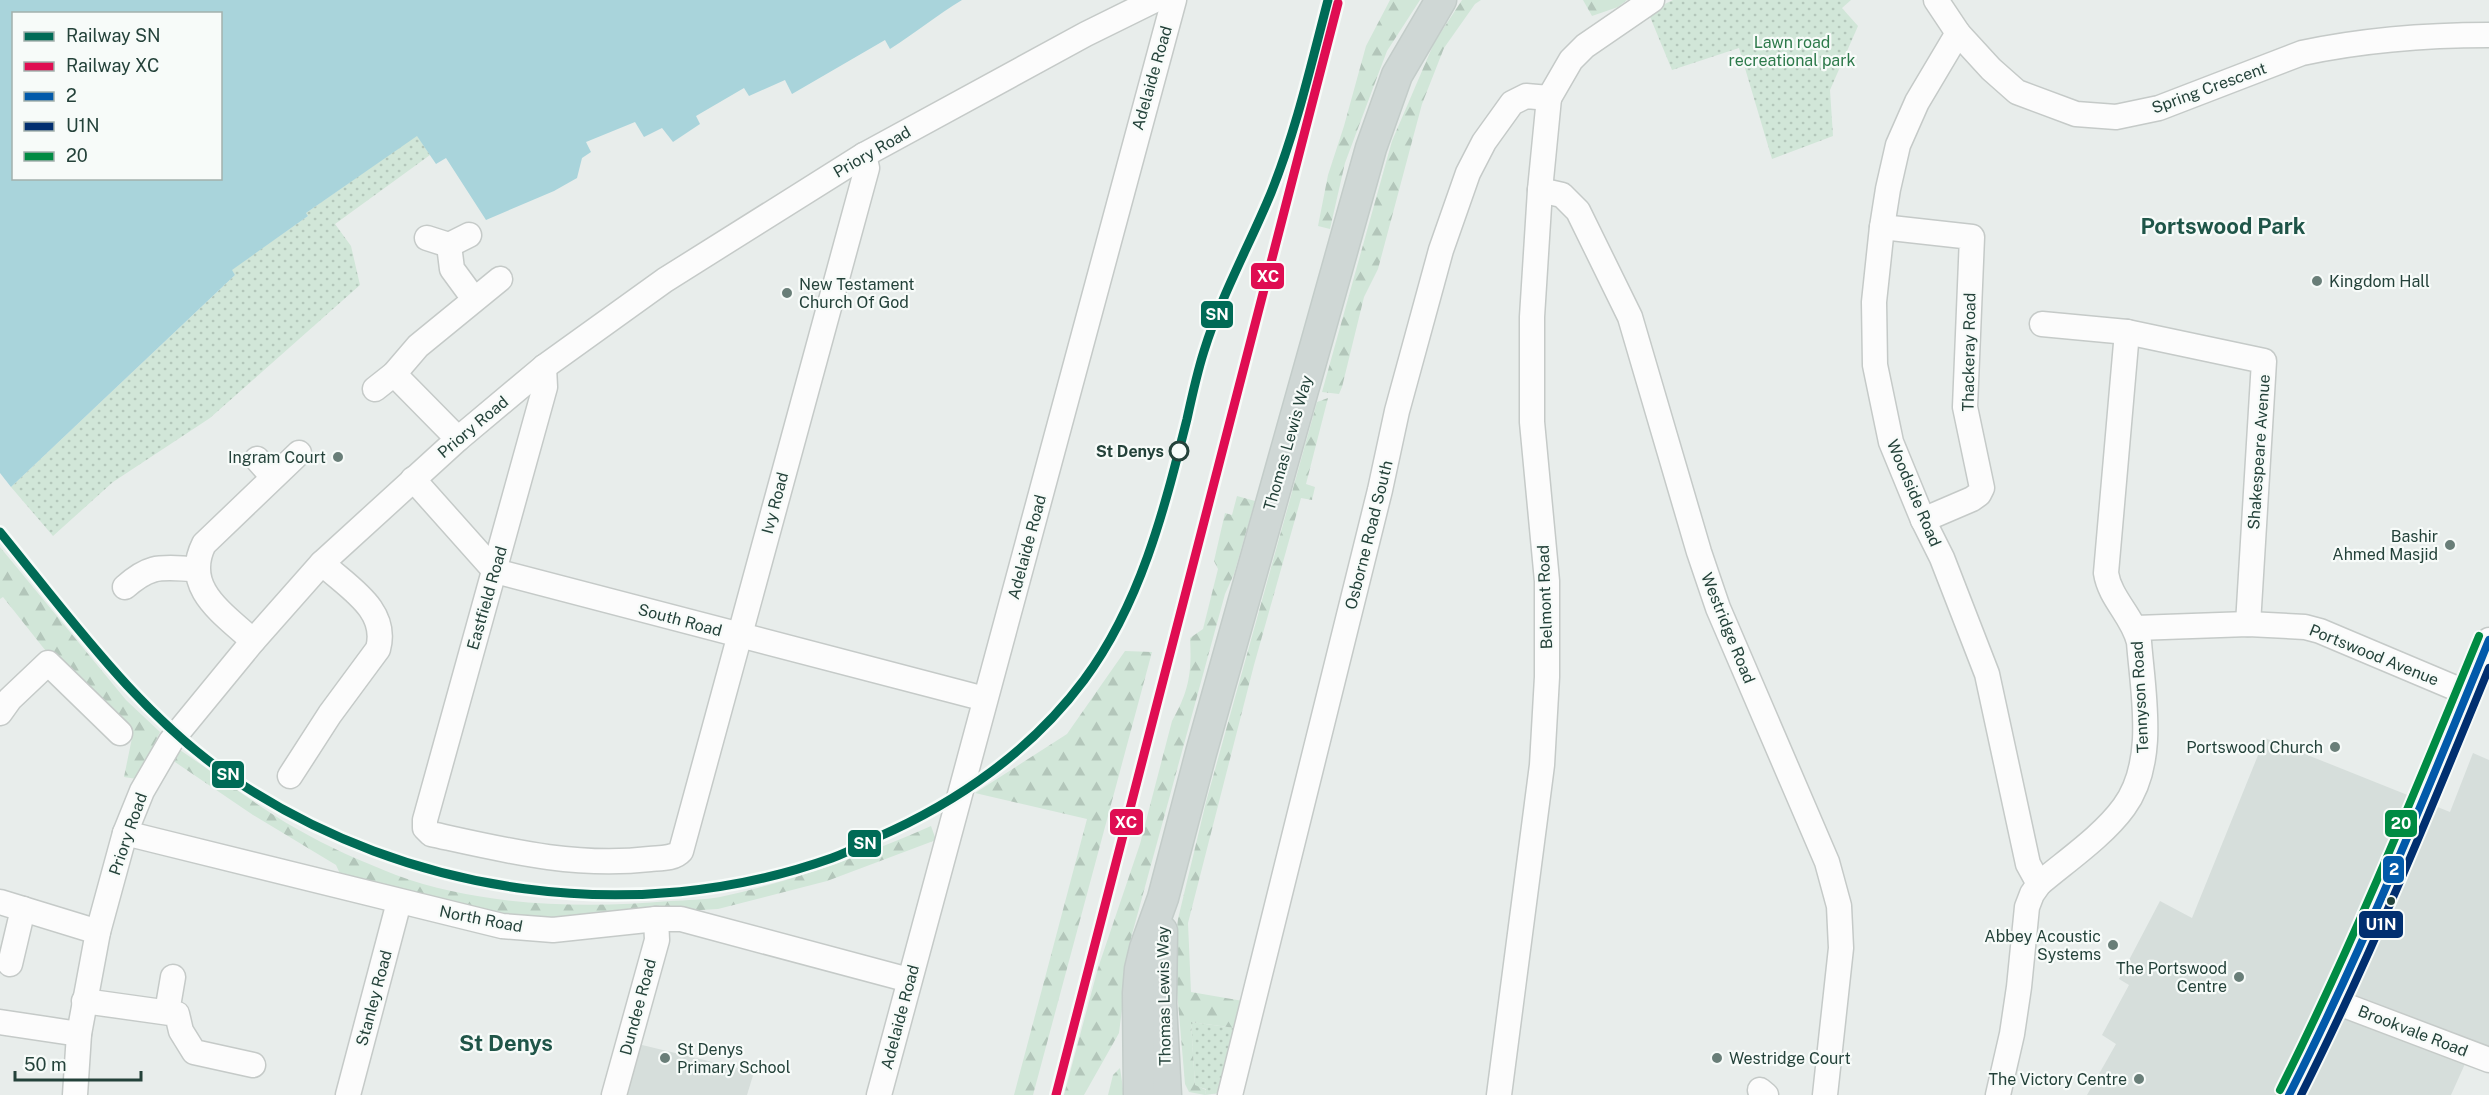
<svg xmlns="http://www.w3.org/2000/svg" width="2489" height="1095" viewBox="0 0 2489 1095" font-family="'Public Sans',sans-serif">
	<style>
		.built { fill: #d6dedb }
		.green { fill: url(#green-dots) }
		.forest { fill: url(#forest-firs) }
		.water { fill: #a9d4db; fill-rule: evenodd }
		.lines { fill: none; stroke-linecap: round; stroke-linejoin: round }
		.minor-casing { stroke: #c5cac8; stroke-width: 27 }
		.major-casing { stroke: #c3ccc9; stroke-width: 33 }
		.minor { stroke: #fcfcfc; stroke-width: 24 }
		.major { stroke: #cfd7d5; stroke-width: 30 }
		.rail { stroke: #c9cdcc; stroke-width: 4.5; stroke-dasharray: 12 6; stroke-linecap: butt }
		.bus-1-casing { stroke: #f7fbf9; stroke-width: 12 }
		.bus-2-casing { stroke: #f7fbf9; stroke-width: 12 }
		.bus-3-casing { stroke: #f7fbf9; stroke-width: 12 }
		.bus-1 { stroke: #025aaa; stroke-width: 8 }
		.bus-2 { stroke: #012f70; stroke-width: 8 }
		.bus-3 { stroke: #008b43; stroke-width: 8 }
		.rail-1-casing { stroke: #f7fbf9; stroke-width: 14 }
		.rail-2-casing { stroke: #f7fbf9; stroke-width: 14 }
		.rail-1 { stroke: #006b56; stroke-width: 9 }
		.rail-2 { stroke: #df0d52; stroke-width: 9 }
		.poi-dot { fill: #697e78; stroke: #f7fbf9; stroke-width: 2 }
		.stop-dot { fill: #f7fbf9; stroke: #24423a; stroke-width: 3 }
		.bus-dot { fill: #24423a; stroke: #f7fbf9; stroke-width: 2 }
		.labels { text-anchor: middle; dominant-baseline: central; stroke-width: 4.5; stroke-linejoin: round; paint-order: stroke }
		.park-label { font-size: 16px; fill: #2d7a4b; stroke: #f7fbf9 }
		.street-label { font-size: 16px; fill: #24423a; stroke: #f7fbf9 }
		.poi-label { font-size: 16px; fill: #24423a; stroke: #f7fbf9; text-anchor: end }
		.stop-label { font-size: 16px; font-weight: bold; fill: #24423a; stroke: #f7fbf9; text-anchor: end }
		.district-label { font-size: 22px; font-weight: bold; fill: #1f5548; stroke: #f7fbf9 }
		.line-badge { stroke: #f7fbf9; stroke-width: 2 }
		.badge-label { font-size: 16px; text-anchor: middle; font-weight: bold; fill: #fff }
	</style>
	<defs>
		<pattern id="green-dots" width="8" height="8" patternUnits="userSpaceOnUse" patternTransform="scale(1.5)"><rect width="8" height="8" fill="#d1e6d8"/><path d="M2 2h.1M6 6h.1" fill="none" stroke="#b3c6ba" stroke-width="1.8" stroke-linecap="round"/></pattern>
		<pattern id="forest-firs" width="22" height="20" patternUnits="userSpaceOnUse" patternTransform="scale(1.5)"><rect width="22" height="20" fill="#d1e6d8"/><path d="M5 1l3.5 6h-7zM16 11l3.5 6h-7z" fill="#b3c6ba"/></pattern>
	</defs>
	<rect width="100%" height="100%" fill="#e8edeb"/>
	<!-- built -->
	<g class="built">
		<polygon points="2265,738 2450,812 2473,753 2489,760 2489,1051 2473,1046 2451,1095 2087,1095 2116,1044 2102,1035 2129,985 2119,979 2160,901 2192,918"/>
		<polygon points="638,1044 754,1072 747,1095 625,1095"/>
	</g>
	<!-- green -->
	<g class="green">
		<polygon points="1673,0 1851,0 1842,8 1858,26 1830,90 1833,136 1772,159 1739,48 1672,70 1648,12"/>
		<polygon points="417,135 430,155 335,224 351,246 360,285 210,418 113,482 53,536 11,487 235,275 231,270 308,216 306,213"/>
		<polygon points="1191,1022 1235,1028 1219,1093 1205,1095 1206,1089 1195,1086"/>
	</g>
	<!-- forest -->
	<g class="forest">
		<polygon points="1390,0 1420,0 1387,51 1379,72 1345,163 1330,229 1318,226 1328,175 1344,126 1366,46"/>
		<polygon points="1462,0 1481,0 1475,4 1444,48 1422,104 1378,269 1364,297 1342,387 1339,394 1322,392 1392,141 1434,43"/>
		<polygon points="1583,0 1627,0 1618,7 1592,16"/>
		<polygon points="1328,398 1306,484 1315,487 1312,500 1301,498 1254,665 1188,923 1191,992 1243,1001 1235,1028 1191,1022 1195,1085 1206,1090 1205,1095 1189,1092 1185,1084 1174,955 1178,919 1206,802 1317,402"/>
		<path d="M1237,496L1255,501L1234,574L1225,594L1131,938L1119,1033L1084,1095H1064L1098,968L1140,844L1172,721C1189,691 1192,673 1190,638L1203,629L1218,569L1214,561L1225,513L1232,515Z"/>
		<polygon points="0,547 126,700 160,732 137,779 124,777 133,733 53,660 3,597 0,599"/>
		<polygon points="1125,651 1152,652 1033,1095 1014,1095 1087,819 975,793 1067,734"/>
		<path d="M180,750C219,776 256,806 297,829C328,847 363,862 396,875C479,906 583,909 670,901C687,900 704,900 720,897C793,881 863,856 931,826L936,840L827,881L718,909L548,919L488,913L341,876L336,865L253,815L172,760Z"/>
		<polygon points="1120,1068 1124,1095 1108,1095 1113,1075"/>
	</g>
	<!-- water -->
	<path class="water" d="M0,0H962C937,15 915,33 890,49L885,40L792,94L785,80L749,96L744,88L696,116L700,124L673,142L662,128L644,137L635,122L586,142L591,152L582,158L577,178L554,191L486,220L446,158L436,164L417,136L306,213L308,216L232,270L235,275L11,487L0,473ZM14,14H220V178H14Z"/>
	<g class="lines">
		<defs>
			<g id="minor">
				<path d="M1936,0L1958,33L1991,69L2017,92L2076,114L2116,117L2159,108L2302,53C2363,40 2428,35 2489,35"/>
				<polyline points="1958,33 1917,102 1898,145 1888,189 1882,227 1874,302 1875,365 1891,442 1923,520 1942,558 1987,674 2028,864 2039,884"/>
				<polyline points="1540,190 1562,195 1578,211 1630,317 1699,552 1718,608 1827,862 1839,906 1841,948 1825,1095"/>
				<polyline points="1882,227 1972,237 1965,407 1982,488 1979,494 1972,499 1923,520"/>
				<polyline points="427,238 449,245 469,235"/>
				<polyline points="449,245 452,269 474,299"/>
				<polyline points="2042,324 2127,332 2264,361 2248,624"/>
				<path d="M544,367L545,387L425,820V828L431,834C504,850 575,868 650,859C660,858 674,859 681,851L867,168L864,155"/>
				<polyline points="394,374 458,439"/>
				<polyline points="375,389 394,374 418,346 500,279"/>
				<polyline points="257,459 273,477"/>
				<polyline points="413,479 495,571 985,699"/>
				<path d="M125,587C152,563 162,568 196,569"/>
				<polyline points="2136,628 2248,624 2305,627 2320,631 2467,693"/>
				<path d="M253,641C223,613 182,588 204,544L299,453"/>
				<polyline points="0,713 10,699 48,663 120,733"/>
				<path d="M290,776L330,714L378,649C389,609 347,587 322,563"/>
				<polyline points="125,833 502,926 553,930 656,919 681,919 909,980"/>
				<polyline points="0,902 98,932"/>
				<polyline points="10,964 23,909"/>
				<polyline points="84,1001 177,1014 181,1031 194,1052 253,1065"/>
				<polyline points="2336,1002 2489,1060"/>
				<polyline points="167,1012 173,977"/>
				<polyline points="0,1022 79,1034"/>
				<polyline points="1760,1090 1766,1095"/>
				<polyline points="75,1095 79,1034 98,932 125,833 142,791 171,741 253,641 322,563 458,439 544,367 665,280 864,155 1086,34 1155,0"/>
				<polyline points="348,1095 399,902"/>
				<polyline points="614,1095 657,940 656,919"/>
				<polyline points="879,1095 1174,0"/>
				<polyline points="1230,1095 1380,490 1397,411 1441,250 1468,173 1484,142 1512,103 1526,96 1549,98 1571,60 1585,46 1652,0"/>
				<polyline points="1499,1095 1542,765 1547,677 1547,581 1532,422 1532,317 1540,190 1549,98"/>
				<path d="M1998,1095L2012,1034L2019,987L2027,907L2032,894L2039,884C2066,861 2103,836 2124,807C2157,762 2143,694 2139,642C2133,616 2110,599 2106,573L2127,332"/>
				<polyline points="2289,1095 2336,1002 2386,891 2489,640"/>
			</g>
			<g id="major">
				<polyline points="1162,931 1161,1004 1166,1095"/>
				<polyline points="1139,1095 1138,993 1140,969 1145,948 1163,898 1201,753 1371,148 1397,75 1441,0"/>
			</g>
		</defs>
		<!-- minor casing -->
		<use href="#minor" class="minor-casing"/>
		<!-- major casing -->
		<use href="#major" class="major-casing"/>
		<!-- minor -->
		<use href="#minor" class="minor"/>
		<!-- major -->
		<use href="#major" class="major"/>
		<!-- rail -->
		<polyline class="rail" points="1325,47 1339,0"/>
		<defs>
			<path id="bus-1" d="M2289,1095C2364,947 2426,794 2489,640"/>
			<path id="bus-2" d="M2301,1095C2371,956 2430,812 2489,668"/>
			<path id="bus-3" d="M2280,1090C2354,942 2416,789 2479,636"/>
		</defs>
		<!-- bus-1 casing -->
		<use href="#bus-1" class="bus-1-casing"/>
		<!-- bus-2 casing -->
		<use href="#bus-2" class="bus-2-casing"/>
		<!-- bus-3 casing -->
		<use href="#bus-3" class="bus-3-casing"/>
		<!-- bus-1 -->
		<use href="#bus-1" class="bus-1"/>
		<!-- bus-2 -->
		<use href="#bus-2" class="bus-2"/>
		<!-- bus-3 -->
		<use href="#bus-3" class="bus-3"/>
		<defs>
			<path id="rail-1" d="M0,532C71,619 140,716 235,780C408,896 635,928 832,858C848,852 863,844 878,837C958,802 1032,750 1084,680C1141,603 1164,510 1187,419C1192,396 1197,373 1204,351C1221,296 1249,246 1271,193C1296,131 1311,65 1328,0"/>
			<polyline id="rail-2" points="1056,1095 1338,3"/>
		</defs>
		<!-- rail-1 casing -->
		<use href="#rail-1" class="rail-1-casing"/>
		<!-- rail-2 casing -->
		<use href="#rail-2" class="rail-2-casing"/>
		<!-- rail-1 -->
		<use href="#rail-1" class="rail-1"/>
		<!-- rail-2 -->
		<use href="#rail-2" class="rail-2"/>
	</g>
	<!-- markers -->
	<g class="poi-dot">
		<circle cx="2317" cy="281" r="6"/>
		<circle cx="787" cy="293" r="6"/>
		<circle cx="338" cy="457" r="6"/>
		<circle cx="2450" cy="545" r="6"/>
		<circle cx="2335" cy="747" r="6"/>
		<circle cx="2113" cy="945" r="6"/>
		<circle cx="2239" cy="977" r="6"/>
		<circle cx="665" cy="1058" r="6"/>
		<circle cx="1717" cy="1058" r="6"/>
		<circle cx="2139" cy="1079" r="6"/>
	</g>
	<circle class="stop-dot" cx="1179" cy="451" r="9"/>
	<circle class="bus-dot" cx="2391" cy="901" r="5"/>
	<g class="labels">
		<!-- park labels -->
		<g class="park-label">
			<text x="1792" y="42">Lawn road<tspan x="1792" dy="18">recreational park</tspan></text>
		</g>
		<!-- street labels -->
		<g class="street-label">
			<text transform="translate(1152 78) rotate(-74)">Adelaide Road</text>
			<text transform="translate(2209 88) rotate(-20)">Spring Crescent</text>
			<text transform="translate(872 152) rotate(-30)">Priory Road</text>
			<text transform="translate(1969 352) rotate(-89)">Thackeray Road</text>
			<text transform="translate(473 427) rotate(-40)">Priory Road</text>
			<text transform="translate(1288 443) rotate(-74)">Thomas Lewis Way</text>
			<text transform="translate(2259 452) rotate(-86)">Shakespeare Avenue</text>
			<text transform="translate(1914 493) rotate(67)">Woodside Road</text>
			<text transform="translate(775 503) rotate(-75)">Ivy Road</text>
			<text transform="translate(1369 535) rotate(-76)">Osborne Road South</text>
			<text transform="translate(1027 547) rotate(-75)">Adelaide Road</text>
			<text transform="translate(1545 597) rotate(-92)">Belmont Road</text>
			<text transform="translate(487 598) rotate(-74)">Eastfield Road</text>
			<text transform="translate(680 620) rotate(15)">South Road</text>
			<text transform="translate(1728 628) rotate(68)">Westridge Road</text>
			<text transform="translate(2374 655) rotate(22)">Portswood Avenue</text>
			<text transform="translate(2140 697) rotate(-93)">Tennyson Road</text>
			<text transform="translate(128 834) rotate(-71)">Priory Road</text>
			<text transform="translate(481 919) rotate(11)">North Road</text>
			<text transform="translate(1164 996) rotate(-91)">Thomas Lewis Way</text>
			<text transform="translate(374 998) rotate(-75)">Stanley Road</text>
			<text transform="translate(638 1007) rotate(-75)">Dundee Road</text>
			<text transform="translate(900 1017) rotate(-75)">Adelaide Road</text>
			<text transform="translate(2413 1031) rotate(21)">Brookvale Road</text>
		</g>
		<!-- poi labels -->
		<g class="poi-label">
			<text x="2329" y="281" text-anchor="start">Kingdom Hall</text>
			<text x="799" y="284" text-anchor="start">New Testament<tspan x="799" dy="18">Church Of God</tspan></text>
			<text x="326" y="457">Ingram Court</text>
			<text x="2438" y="536">Bashir<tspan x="2438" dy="18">Ahmed Masjid</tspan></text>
			<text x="2323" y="747">Portswood Church</text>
			<text x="2101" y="936">Abbey Acoustic<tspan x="2101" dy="18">Systems</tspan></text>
			<text x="2227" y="968">The Portswood<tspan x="2227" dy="18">Centre</tspan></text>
			<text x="677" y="1049" text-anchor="start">St Denys<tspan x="677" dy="18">Primary School</tspan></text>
			<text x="1729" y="1058" text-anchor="start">Westridge Court</text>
			<text x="2127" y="1079">The Victory Centre</text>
		</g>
		<!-- stop labels -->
		<g class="stop-label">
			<text x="1164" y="451">St Denys</text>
		</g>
		<!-- district labels -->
		<g class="district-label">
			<text x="2223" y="226">Portswood Park</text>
			<text x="506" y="1043">St Denys</text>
		</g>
	</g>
	<g class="line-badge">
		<rect x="1250" y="262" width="35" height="28" rx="6" fill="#df0d52"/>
		<rect x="1200" y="300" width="34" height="29" rx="6" fill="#006b56"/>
		<rect x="211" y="760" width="34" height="29" rx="6" fill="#006b56"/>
		<rect x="1109" y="808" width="35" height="28" rx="6" fill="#df0d52"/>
		<rect x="2384" y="809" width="34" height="29" rx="6" fill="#008b43"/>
		<rect x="847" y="829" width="35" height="29" rx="6" fill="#006b56"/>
		<rect x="2382" y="855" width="23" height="29" rx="6" fill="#025aaa"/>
		<rect x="2358" y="910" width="46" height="29" rx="6" fill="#012f70"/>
	</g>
	<g class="badge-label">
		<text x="1268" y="282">XC</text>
		<text x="1217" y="320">SN</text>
		<text x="228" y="780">SN</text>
		<text x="1126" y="828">XC</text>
		<text x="2401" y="829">20</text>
		<text x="865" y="849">SN</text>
		<text x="2394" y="875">2</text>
		<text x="2381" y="930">U1N</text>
	</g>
	<!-- legend -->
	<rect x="12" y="12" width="210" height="168" fill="#f7fbf9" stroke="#a3b1ad" stroke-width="1.5"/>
	<rect x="24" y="32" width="30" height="9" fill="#006b56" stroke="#a3b1ad" stroke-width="1.5"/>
	<text x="66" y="42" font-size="18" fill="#24423a">Railway SN</text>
	<rect x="24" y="62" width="30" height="9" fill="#df0d52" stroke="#a3b1ad" stroke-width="1.5"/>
	<text x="66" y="72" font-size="18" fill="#24423a">Railway XC</text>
	<rect x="24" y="92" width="30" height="9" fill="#025aaa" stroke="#a3b1ad" stroke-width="1.5"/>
	<text x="66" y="102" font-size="18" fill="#24423a">2</text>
	<rect x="24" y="122" width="30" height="9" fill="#012f70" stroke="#a3b1ad" stroke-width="1.5"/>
	<text x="66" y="132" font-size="18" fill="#24423a">U1N</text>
	<rect x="24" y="152" width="30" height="9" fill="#008b43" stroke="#a3b1ad" stroke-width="1.5"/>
	<text x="66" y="162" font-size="18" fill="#24423a">20</text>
	<!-- scale -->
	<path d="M15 1071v9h126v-9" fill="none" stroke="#24423a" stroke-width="3"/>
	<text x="24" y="1071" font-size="18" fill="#24423a" stroke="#f7fbf9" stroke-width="4.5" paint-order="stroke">50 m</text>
</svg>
